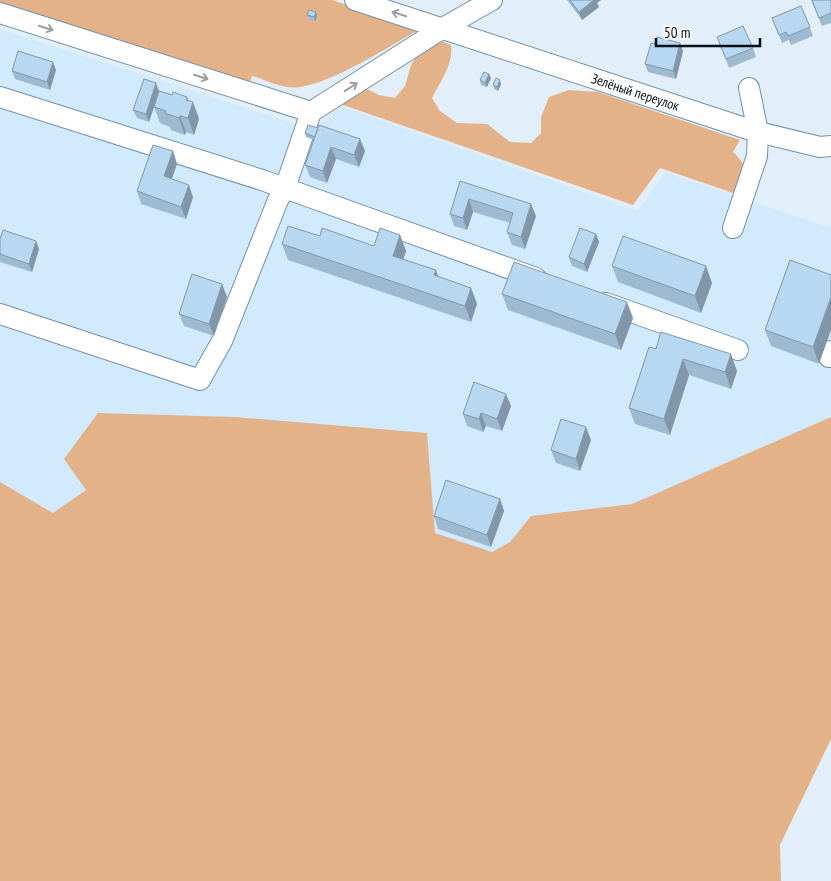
<svg xmlns="http://www.w3.org/2000/svg" width="831" height="881" viewBox="0 0 831 881" font-family="'PT Sans Narrow',sans-serif">
	<style>
		.built { fill: #d2eafd }
		.green { fill: #e4b289 }
		.lines { fill: none; stroke-linecap: round; stroke-linejoin: round }
		.minor-casing { stroke: #718fa8; stroke-width: 22 }
		.minor { stroke: #fff; stroke-width: 20 }
		.wall { fill: #9ebad0 }
		.shaded-wall { fill: #8197a9 }
		.building { fill: #b8d8f2; stroke: #8197a9 }
		.oneway { stroke: #9b9fa3 }
		.labels { text-anchor: middle; dominant-baseline: central; stroke-width: 4.5; stroke-linejoin: round; paint-order: stroke }
		.street-label { font-size: 14px; fill: #051019; stroke: #fbfbfb }
	</style>
	<rect width="100%" height="100%" fill="#e2effa"/>
	<!-- built -->
	<polygon class="built" points="0,29 312,129 341,106 638,211 665,172 831,228 831,417 632,504 531,516 510,542 492,552 435,533 426,433 64,459 87,490 53,514 0,482"/>
	<!-- green -->
	<g class="green">
		<path d="M0,0H332L420,29C386,48 337,81 300,87C284,90 266,80 252,76L249,85L0,5Z"/>
		<path d="M437,39L451,45C454,64 440,82 432,98L440,111L457,123L487,124L510,142L531,143L541,133V117L549,97L569,90L598,92L740,140L733,152C750,168 746,175 736,194L660,168L633,205L343,105L340,100L363,87L379,95L395,98L405,86L411,65L419,52Z"/>
		<polygon points="98,413 235,417 427,433 435,533 492,552 510,542 531,516 632,504 831,417 831,739 780,845 781,881 0,881 0,482 53,513 86,490 64,459"/>
	</g>
	<g class="lines">
		<defs>
			<g id="minor">
				<path id="s1" d="M355,0L754,131L820,147L831,146"/>
				<polyline points="0,13 311,112 443,28 492,0"/>
				<polyline points="0,97 262,180 536,278"/>
				<polyline points="733,228 757,156 758,132 749,88"/>
				<polyline points="606,303 738,350"/>
				<polyline points="0,314 200,380 222,341 278,200 285,188 311,112"/>
				<polyline points="829,357 831,351"/>
			</g>
		</defs>
		<!-- minor casing -->
		<use href="#minor" class="minor-casing"/>
		<!-- minor -->
		<use href="#minor" class="minor"/>
	</g>
	<!-- wall -->
	<g class="wall">
		<polygon points="567,0 601,0 597,3 599,7 582,20"/>
		<polygon points="811,0 831,0 831,23 822,26"/>
		<polygon points="801,6 813,36 791,45 789,40 782,43 772,18"/>
		<polygon points="316,12 317,16 315,22 309,19 307,15"/>
		<polygon points="717,37 753,48 756,57 729,68"/>
		<polygon points="683,51 676,79 648,72 645,64"/>
		<polygon points="56,70 50,90 15,79 12,71"/>
		<polygon points="489,74 491,78 487,87 481,85 480,80"/>
		<polygon points="501,84 498,91 494,89 493,85"/>
		<polygon points="159,91 172,95 187,97 188,100 193,102 199,119 194,135 186,132 185,135 171,130 170,127 160,123 154,107 159,93 149,122 137,118 133,110"/>
		<polygon points="318,128 360,139 365,151 359,167 336,159 327,183 310,177 305,165 314,140 306,137 305,133"/>
		<polygon points="173,151 177,164 172,179 193,197 186,219 141,204 137,191"/>
		<polygon points="460,181 536,216 525,249 512,245 507,232 510,223 473,212 467,230 454,226 450,214"/>
		<polygon points="596,234 599,242 587,272 572,266 569,257"/>
		<polygon points="400,235 406,251 403,259 438,277 471,288 477,304 471,322 288,260 282,244 320,236 374,246"/>
		<polygon points="0,239 36,241 39,249 32,272 0,262"/>
		<polygon points="790,260 819,364 771,346 765,330"/>
		<polygon points="612,266 712,283 701,313 618,282"/>
		<polygon points="502,294 633,318 621,350 508,310"/>
		<polygon points="227,297 214,336 184,326 179,314"/>
		<polygon points="649,347 737,371 731,389 689,375 670,435 635,424 629,408"/>
		<polygon points="511,406 502,431 486,426 483,432 467,426 463,414"/>
		<polygon points="591,440 580,471 556,463 551,450"/>
		<polygon points="500,499 504,511 491,547 438,529 434,516"/>
	</g>
	<!-- shaded-wall -->
	<g class="shaded-wall">
		<polygon points="594,0 601,0 597,3 599,7 582,20 579,12"/>
		<polygon points="316,12 317,16 315,22 314,17"/>
		<polygon points="680,43 683,51 676,79 673,71"/>
		<polygon points="53,62 56,70 50,90 47,82"/>
		<polygon points="489,74 491,78 487,87 485,83"/>
		<polygon points="500,80 501,84 498,91 497,87"/>
		<polygon points="156,83 159,91 149,122 146,114"/>
		<polygon points="187,97 191,109 193,102 199,119 194,135 188,118 186,100"/>
		<polygon points="180,116 186,132 185,135 179,118"/>
		<polygon points="360,139 365,151 359,167 354,155"/>
		<polygon points="331,147 336,159 327,183 323,171"/>
		<polygon points="173,151 177,164 168,189 164,176"/>
		<polygon points="189,185 193,197 186,219 181,207"/>
		<polygon points="469,199 473,212 467,230 463,218"/>
		<polygon points="531,204 536,216 525,249 521,237"/>
		<polygon points="596,234 599,242 587,272 584,264"/>
		<polygon points="400,235 406,251 399,272 393,256"/>
		<polygon points="36,241 39,249 32,272 29,264"/>
		<polygon points="706,266 712,283 701,313 695,296"/>
		<polygon points="436,270 442,287 434,275"/>
		<polygon points="222,284 227,297 214,336 209,324"/>
		<polygon points="471,288 477,304 471,322 465,306"/>
		<polygon points="831,297 831,330 819,364 813,347"/>
		<polygon points="627,302 633,318 621,350 615,334"/>
		<polygon points="731,354 737,371 731,389 725,372"/>
		<polygon points="683,359 689,375 670,435 664,419"/>
		<polygon points="506,394 511,406 502,431 497,419"/>
		<polygon points="481,413 486,426 483,432 479,419"/>
		<polygon points="586,427 591,440 580,471 576,459"/>
		<polygon points="500,499 504,511 491,547 487,535"/>
	</g>
	<!-- building -->
	<g class="building">
		<polygon points="570,0 594,0 579,12"/>
		<polygon points="812,0 831,0 831,13 819,18"/>
		<polygon points="801,6 810,27 788,36 786,32 779,35 772,18"/>
		<polygon points="309,10 316,12 314,17 307,15"/>
		<polygon points="743,26 753,48 726,59 717,37"/>
		<polygon points="657,37 680,43 673,71 645,64 651,43 655,44"/>
		<polygon points="18,51 53,62 47,82 12,71"/>
		<polygon points="484,72 489,74 485,83 480,80"/>
		<polygon points="496,78 500,80 497,87 493,85"/>
		<polygon points="144,79 156,83 146,114 133,110"/>
		<polygon points="159,91 172,95 173,92 187,97 186,100 193,102 188,118 180,116 179,118 165,113 166,111 154,107"/>
		<polygon points="308,125 318,128 315,137 305,133"/>
		<polygon points="319,125 360,139 354,155 331,147 323,171 305,165"/>
		<polygon points="153,145 173,151 164,176 189,185 181,207 137,191"/>
		<polygon points="460,181 531,204 521,237 507,232 513,213 469,199 463,218 450,214"/>
		<polygon points="288,226 320,236 322,228 374,246 380,228 400,235 393,256 436,270 434,275 471,288 465,306 282,244"/>
		<polygon points="580,228 596,234 584,264 569,257"/>
		<polygon points="3,230 36,241 29,264 0,254 0,239"/>
		<polygon points="623,236 706,266 695,296 612,266"/>
		<polygon points="790,260 831,275 831,297 813,347 765,330"/>
		<polygon points="514,262 627,302 615,334 502,294"/>
		<polygon points="192,274 222,284 209,324 179,314"/>
		<polygon points="661,332 731,354 725,372 683,359 664,419 629,408 649,347 656,349"/>
		<polygon points="474,382 506,394 497,419 481,413 479,419 463,414"/>
		<polygon points="561,419 586,427 576,459 551,450"/>
		<polygon points="446,480 500,499 487,535 434,516"/>
	</g>
	<!-- one-way arrows -->
	<defs><path id="oneway-shaft" d="M-6 0H5M1.5-3L5.5 0L1.5 3" fill="none" stroke-width="1.6" stroke-linecap="round" stroke-linejoin="round" transform="scale(1.25)"/></defs>
	<g class="oneway">
		<use href="#oneway-shaft" transform="translate(399 14) rotate(-162)"/>
		<use href="#oneway-shaft" transform="translate(46 28) rotate(18)"/>
		<use href="#oneway-shaft" transform="translate(201 77) rotate(18)"/>
		<use href="#oneway-shaft" transform="translate(351 87) rotate(-33)"/>
	</g>
	<g class="labels">
		<!-- street labels -->
		<g class="street-label">
			<text stroke="none"><textPath href="#s1" startOffset="295">Зелёный переулок</textPath></text>
		</g>
	</g>
	<!-- scale -->
	<path d="M656 38v8h104v-8" fill="none" stroke="#051019" stroke-width="2.5"/>
	<text x="664" y="38" font-size="15" fill="#051019" stroke="#fbfbfb" stroke-width="4" paint-order="stroke">50 m</text>
</svg>
